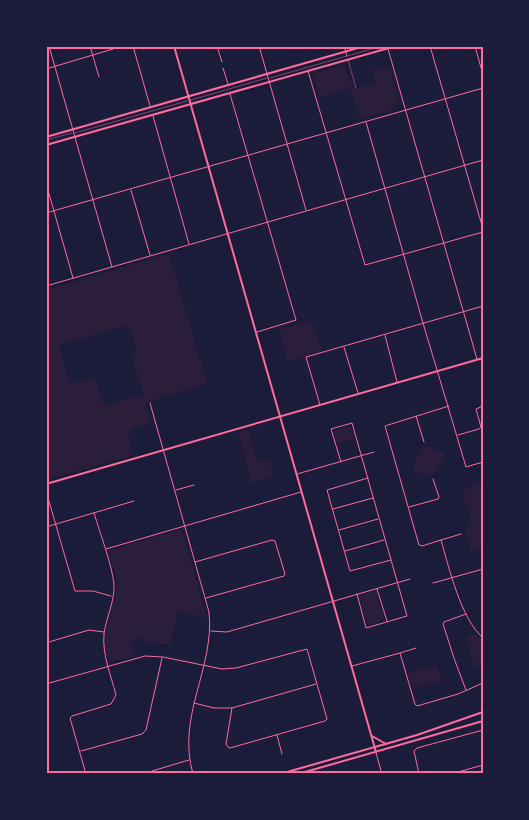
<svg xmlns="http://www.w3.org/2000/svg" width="529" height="820" viewBox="0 0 529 820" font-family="Overpass,sans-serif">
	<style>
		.green { fill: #2a1e3b; fill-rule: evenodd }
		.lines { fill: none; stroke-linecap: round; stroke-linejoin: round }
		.service { stroke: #ff6b9d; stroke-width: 0.5 }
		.minor { stroke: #ff6b9d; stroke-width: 1 }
		.tertiary { stroke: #ff6b9d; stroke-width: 2 }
		.secondary { stroke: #ff6b9d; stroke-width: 2 }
		.neatline { fill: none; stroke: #ff6b9d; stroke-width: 2 }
	</style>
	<rect width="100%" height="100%" fill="#1b1b3a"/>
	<!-- green -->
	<g class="green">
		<polygon points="344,65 353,89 376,83 373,70 389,66 400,103 391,105 392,110 360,119 351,88 334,94 334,93 319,97 313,74"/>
		<path d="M169,254L207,383L147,402L145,405L152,422L131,428L132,431L128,437L133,455L47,480L46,290ZM129,325L138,354L132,356L143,395L104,406L95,377L70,384L59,345Z"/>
		<polygon points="312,321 322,350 288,362 279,330"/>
		<polygon points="348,426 351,428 355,438 337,443 334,431"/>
		<polygon points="248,430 258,462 269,459 274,477 252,483 238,433"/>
		<path d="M428,446L443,453L446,457L435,474L430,475L415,472C412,463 417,456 422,448Z"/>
		<polygon points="483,481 483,548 471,551 466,530 471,521 463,493 474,483"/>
		<path d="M179,530L183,534L207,618L178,611L170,645L154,642H147L145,637L130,642L134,656L110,662C95,638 118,607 116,582C116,572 111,562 109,552L110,550Z"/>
		<polygon points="376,591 384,619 370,625 367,623 359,596"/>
		<polygon points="475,634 483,641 483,664 475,667 465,636"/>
		<polygon points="437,665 442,681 413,689 408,673"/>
	</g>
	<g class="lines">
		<!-- service -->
		<g class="service">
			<polyline points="348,60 356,88"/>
			<polyline points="270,78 382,46"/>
			<polyline points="191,100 267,78"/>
			<polyline points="75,133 187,101"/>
			<polyline points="46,140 72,133"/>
		</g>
		<!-- minor -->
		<g class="minor">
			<polyline points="49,46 112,267"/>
			<polyline points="90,46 99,77"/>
			<polyline points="133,46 150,106"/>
			<polyline points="217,46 222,62"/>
			<polyline points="259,46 306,210"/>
			<polyline points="301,46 302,47"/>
			<polyline points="344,46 347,56"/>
			<polyline points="430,46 483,229"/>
			<polyline points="475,46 483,75"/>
			<polyline points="388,49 477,359"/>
			<polyline points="223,68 228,84"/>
			<polyline points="46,69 123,46"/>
			<polyline points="308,71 365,265 483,232"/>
			<polyline points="230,94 296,320 257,332"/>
			<polyline points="153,116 189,244"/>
			<polyline points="366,122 423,323 466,467 483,462"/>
			<polyline points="46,183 73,278"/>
			<polyline points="131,190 150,255"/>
			<polyline points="46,213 483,88"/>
			<polyline points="46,286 483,160"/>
			<polyline points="385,335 397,382"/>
			<polyline points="344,347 358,393"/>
			<path d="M150,403L209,612C215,668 176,716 193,774"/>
			<polyline points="320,405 306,357 483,306"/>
			<path d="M449,406L385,426L419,545L422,546L441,540C449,568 461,619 483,638"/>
			<polyline points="416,416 424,442"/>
			<polyline points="458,435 479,429 481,427 476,409 483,406"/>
			<polyline points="341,462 331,429 352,423 407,616 366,628 357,594"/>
			<polyline points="297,474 374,452"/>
			<polyline points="368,478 327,490 350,571 391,560"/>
			<polyline points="176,490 194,485"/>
			<polyline points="46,491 75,591 93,591 111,596"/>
			<polyline points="409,507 438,499 439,497 433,479"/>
			<polyline points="333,509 373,498"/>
			<polyline points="46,527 134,501"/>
			<polyline points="339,530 378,519"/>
			<polyline points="441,540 461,534"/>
			<polyline points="106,549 301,492"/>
			<polyline points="345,551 384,540"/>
			<polyline points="195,562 272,540 275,541 285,574 284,576 206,598"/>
			<polyline points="433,583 483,569"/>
			<polyline points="377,589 387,621"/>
			<polyline points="466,614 444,622 443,624 455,661 466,690"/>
			<polyline points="211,631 227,632 410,579"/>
			<polyline points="46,638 49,642 89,630 104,632"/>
			<polyline points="400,653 416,648"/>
			<polyline points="352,666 400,653 415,704 417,706 458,694 483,683"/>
			<polyline points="46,684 145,656 163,657 222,669 236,668 307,649 327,719 325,721 230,748 228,747 226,744 232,708"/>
			<polyline points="194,703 214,708 232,708 316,684"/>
			<polyline points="277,735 282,754"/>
			<polyline points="81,751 142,734 146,730 162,658"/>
			<polyline points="376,753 382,774"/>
			<path d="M86,774L70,718L72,716L111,704L116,695C111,675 102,655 104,634C106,618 115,601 114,584C112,565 100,533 94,513"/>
			<polyline points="142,774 189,760"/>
			<polyline points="419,774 414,751 417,748 483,730"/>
			<polyline points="451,774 483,765"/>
		</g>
		<!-- tertiary -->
		<g class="tertiary">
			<polyline points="174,46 376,752"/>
			<polyline points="46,484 483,358"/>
		</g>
		<!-- secondary -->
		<g class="secondary">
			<polyline points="46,137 365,46"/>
			<polyline points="46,145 396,46"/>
			<polyline points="372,736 386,744"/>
			<polyline points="280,774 417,735 483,712"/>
			<polyline points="298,774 483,721"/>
		</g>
	</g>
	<!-- border -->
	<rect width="529" height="820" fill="none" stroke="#1b1b3a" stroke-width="95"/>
	<rect x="48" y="48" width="434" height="724" class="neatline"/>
</svg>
